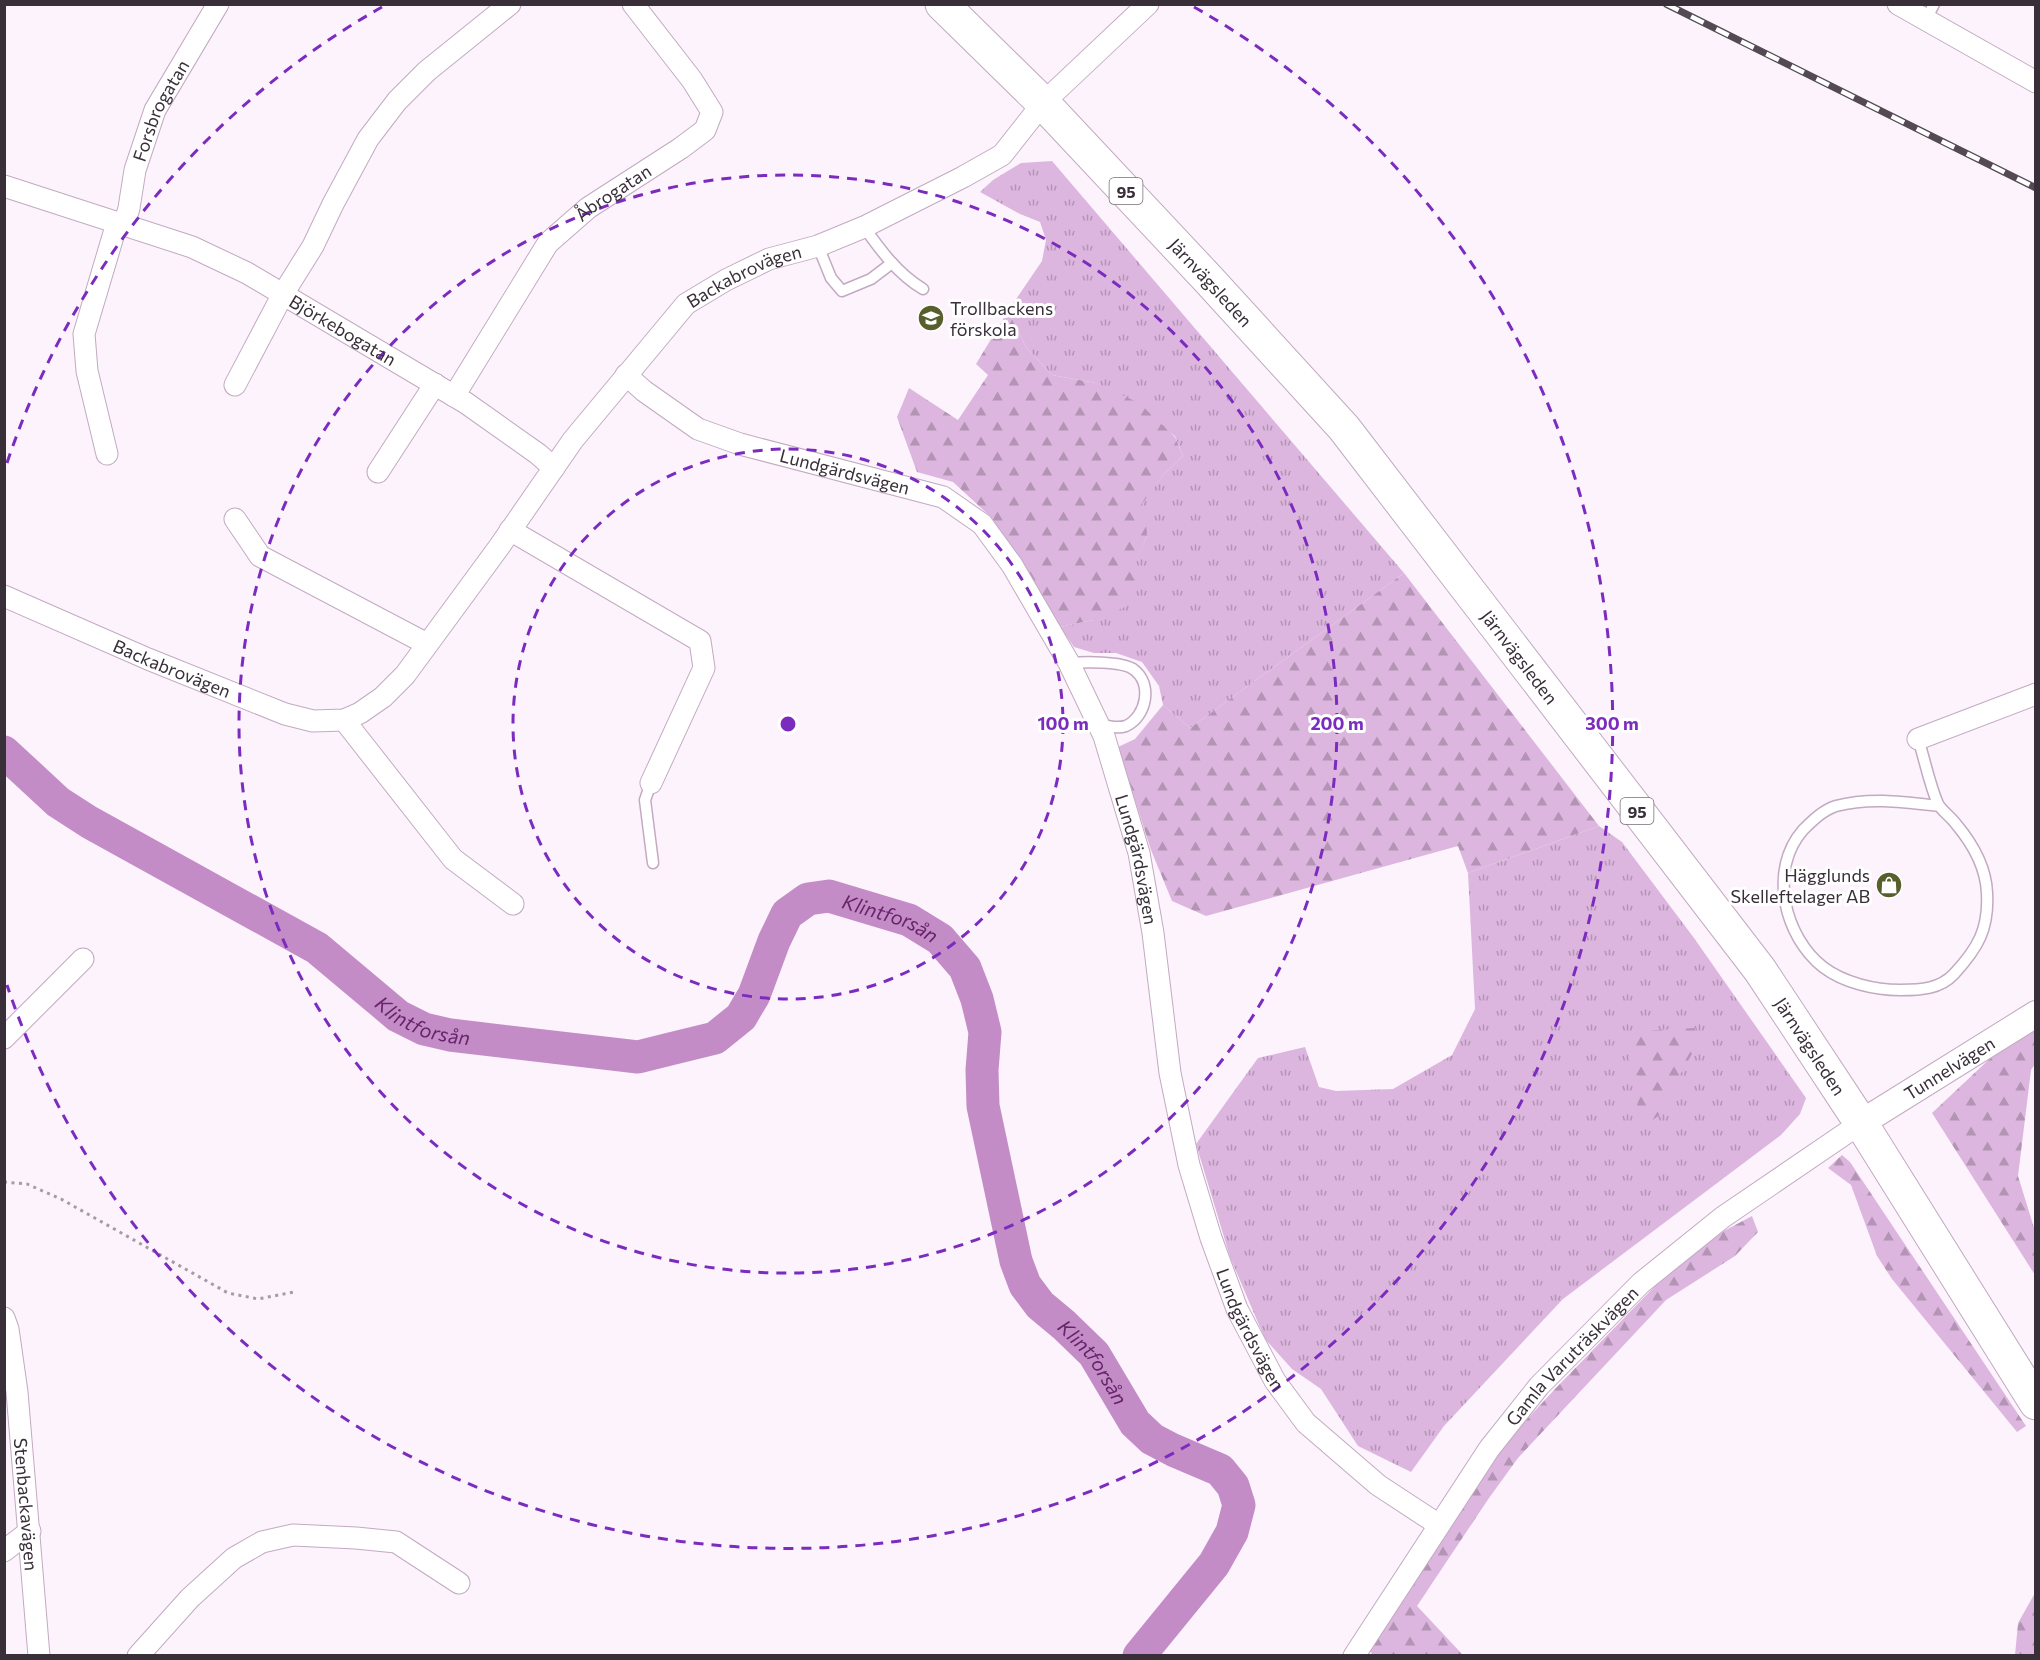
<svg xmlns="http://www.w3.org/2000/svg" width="2040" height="1660" viewBox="0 0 2040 1660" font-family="Commissioner,sans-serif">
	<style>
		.grass { fill: url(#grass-tufts) }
		.forest { fill: url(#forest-firs) }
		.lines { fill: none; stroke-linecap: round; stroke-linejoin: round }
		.river { stroke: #c48cc7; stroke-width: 33 }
		.service-casing { stroke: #c2aac2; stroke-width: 13 }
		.minor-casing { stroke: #c2aac2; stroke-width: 23 }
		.tertiary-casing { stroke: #c2aac2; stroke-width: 28 }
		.primary-casing { stroke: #c2aac2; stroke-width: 35 }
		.path { stroke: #a59ba5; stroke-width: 3; stroke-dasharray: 3 4.5; stroke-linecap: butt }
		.service { stroke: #fff; stroke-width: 10 }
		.minor { stroke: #fff; stroke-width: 21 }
		.tertiary { stroke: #fff; stroke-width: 26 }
		.primary { stroke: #fff; stroke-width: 33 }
		.rail-casing { stroke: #534a54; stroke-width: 7 }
		.rail { stroke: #fff; stroke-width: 4.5; stroke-dasharray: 14; stroke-linecap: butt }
		.ring { fill: none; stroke: #7b2cbf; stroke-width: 3; stroke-dasharray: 10 8 }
		.labels { text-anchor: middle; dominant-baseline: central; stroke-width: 6; stroke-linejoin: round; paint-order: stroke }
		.shield { fill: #fff; stroke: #746d74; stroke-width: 1.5 }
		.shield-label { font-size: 16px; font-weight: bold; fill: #382f39 }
		.street-label { font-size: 18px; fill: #382f39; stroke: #fff }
		.poi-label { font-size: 18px; fill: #382f39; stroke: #fff; text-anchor: start }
		.water-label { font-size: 20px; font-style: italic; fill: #67246b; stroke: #fff }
		.centre { fill: #7b2cbf; stroke: #fff; stroke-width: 3 }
		.ring-label { font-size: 18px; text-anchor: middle; font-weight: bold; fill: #7b2cbf; stroke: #fff; stroke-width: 6; stroke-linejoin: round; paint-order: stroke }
	</style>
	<defs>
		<pattern id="grass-tufts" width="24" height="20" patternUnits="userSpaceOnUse" patternTransform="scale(1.5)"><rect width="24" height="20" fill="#dcb6de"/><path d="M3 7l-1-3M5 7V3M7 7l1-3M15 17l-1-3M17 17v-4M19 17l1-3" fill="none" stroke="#b394b5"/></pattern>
		<pattern id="forest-firs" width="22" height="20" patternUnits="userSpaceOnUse" patternTransform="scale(1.5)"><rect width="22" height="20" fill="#dcb6de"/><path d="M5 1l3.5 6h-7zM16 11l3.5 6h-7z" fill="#b394b5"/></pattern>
	</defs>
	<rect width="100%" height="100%" fill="#fdf3fd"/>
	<!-- grass -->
	<g class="grass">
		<polygon points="1052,161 1404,573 1190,728 1163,705 1159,686 1142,662 1116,653 1094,653 1074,647 1060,627 1093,620 1136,559 1147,536 1138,508 1164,474 1183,456 1175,436 1096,383 1052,375 1026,347 1008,311 1042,261 1046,240 1040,222 1020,214 980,192 993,180 1021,163"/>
		<polygon points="1599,826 1622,842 1694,938 1806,1098 1800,1114 1781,1135 1563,1299 1444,1426 1411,1472 1358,1446 1321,1389 1292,1369 1265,1339 1230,1257 1196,1144 1258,1058 1305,1047 1319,1087 1336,1091 1393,1089 1452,1055 1475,1009 1468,873"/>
	</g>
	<!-- forest -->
	<g class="forest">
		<polygon points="1008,311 1026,347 1052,375 1096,383 1139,403 1175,437 1183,456 1164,474 1139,508 1146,522 1147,536 1136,560 1142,584 1125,607 1093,620 1060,627 992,518 953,482 917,472 897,417 909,388 958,420 988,375 976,364"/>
		<polygon points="1404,573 1599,826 1468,873 1458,846 1206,916 1172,901 1151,850 1118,747 1135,739 1163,705 1190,728"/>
		<polygon points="2035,1026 2035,1064 2031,1070 2018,1176 2035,1231 2035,1275 1932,1113 1998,1051"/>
		<polygon points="1695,1028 1700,1039 1683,1070 1669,1089 1661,1114 1647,1124 1635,1113 1644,1079 1628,1071 1630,1050 1640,1031"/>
		<polygon points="1842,1155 1850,1162 2026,1426 2017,1432 1892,1279 1877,1256 1851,1185 1828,1168"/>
		<polygon points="1752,1216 1758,1232 1735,1256 1666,1300 1518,1458 1489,1498 1417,1606 1463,1655 1373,1655 1367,1648 1493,1456 1555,1389 1692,1248"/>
		<polygon points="2035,1593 2035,1655 2015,1655 2018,1623"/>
	</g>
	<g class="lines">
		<!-- river -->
		<path class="river" id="s1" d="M4,752L58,802L89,822L317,948L398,1016L424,1029L450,1035L638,1057L670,1049L715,1038L741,1017L754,995L774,941L787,914L808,899L829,896L909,920L940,939L965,968L977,999L985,1032L982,1070L983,1106L1016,1261L1025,1285L1040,1305L1064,1325L1094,1354L1135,1423L1152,1439L1173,1450L1220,1470L1233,1486L1239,1505L1232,1532L1214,1564L1139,1656"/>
		<defs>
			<g id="service">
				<polyline points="1926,20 1934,4"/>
				<path d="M864,227C881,251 898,274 923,289"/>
				<polyline points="818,246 831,278 842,291 871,279 892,263"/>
				<path d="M1069,663C1084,662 1121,661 1133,669C1153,683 1147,716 1126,726C1117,729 1107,726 1099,724"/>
				<path d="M1918,739C1925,760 1929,783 1938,804C1942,811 1951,817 1956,824C1972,843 1986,868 1987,893C1989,929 1978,948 1954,974C1940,989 1921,990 1900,990C1875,990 1844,983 1823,967C1784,936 1768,870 1803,830C1812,821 1823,810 1836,806C1870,797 1904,802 1939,806"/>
				<polyline points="651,783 645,800 653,863"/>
			</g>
			<g id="minor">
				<polyline points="1898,4 2036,82"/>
				<path id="s2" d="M4,186L192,247L247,273L466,403L538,454L554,468"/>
				<path id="s3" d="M124,226L129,208L135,170L155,110L218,4"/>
				<path id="s4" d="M626,375L644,391L698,429L740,444L943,497L982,524L1012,565L1069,663L1104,736L1139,853L1153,933L1170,1073L1189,1165L1211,1238L1237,1309L1275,1381L1306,1423L1378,1485L1439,1525"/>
				<polyline points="235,385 283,294 313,246 333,204 368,139 397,101 427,71 510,4"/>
				<path id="s5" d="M454,396L548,243L588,208L681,148L705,130L712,112L692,80L633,4"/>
				<polyline points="107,454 87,371 84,334 117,223"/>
				<polyline points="378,472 435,384"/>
				<polyline points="235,519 260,556 427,644"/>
				<polyline points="510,530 700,641 704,668 651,783"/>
				<path id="s6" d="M4,596L148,659L285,714L313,721L344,720L360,713L383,697L405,675L499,547L573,440L686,304L726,280L769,259L818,246L864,227L963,177L1002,155L1043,103L1148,4"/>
				<polyline points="344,720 453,859 513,904"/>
				<polyline points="1918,739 2036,694"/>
				<polyline points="4,1038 83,959"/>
				<path id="s7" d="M4,1318L8,1329L17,1392L39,1656"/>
				<polyline points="4,1551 30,1531"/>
				<polyline points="138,1656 190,1598 234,1558 262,1542 293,1535 356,1538 396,1542 459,1583"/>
				<path id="s8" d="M1354,1656L1489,1449L1539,1386L1641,1283L1723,1217L1861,1123"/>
			</g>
			<g id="tertiary">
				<path id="s9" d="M1861,1123L2036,1014"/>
			</g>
			<g id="primary">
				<path id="s10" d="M942,4L1043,103L1209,280L1344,428L1760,970L1861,1123L2036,1403"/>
			</g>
		</defs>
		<!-- service casing -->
		<use href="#service" class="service-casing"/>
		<!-- minor casing -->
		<use href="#minor" class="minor-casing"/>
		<!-- tertiary casing -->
		<use href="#tertiary" class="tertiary-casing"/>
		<!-- primary casing -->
		<use href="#primary" class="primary-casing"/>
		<!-- path -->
		<polyline class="path" points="4,1182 27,1184 61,1199 228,1293 258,1299 294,1292"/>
		<!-- service -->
		<use href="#service" class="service"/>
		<!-- minor -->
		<use href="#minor" class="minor"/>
		<!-- tertiary -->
		<use href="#tertiary" class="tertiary"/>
		<!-- primary -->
		<use href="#primary" class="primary"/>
		<defs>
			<polyline id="rail" points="1666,4 2036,188"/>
		</defs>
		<!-- rail casing -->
		<use href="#rail" class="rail-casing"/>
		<!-- rail -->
		<use href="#rail" class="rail"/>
	</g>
	<!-- distance rings -->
	<g class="ring">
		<circle cx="788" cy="724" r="275"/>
		<circle cx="788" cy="724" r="549"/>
		<path d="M7 463A824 824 0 0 1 382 7M1194 7A824 824 0 1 1 7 985"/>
	</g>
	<!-- icons -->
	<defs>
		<symbol id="school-disc" viewBox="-11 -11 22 22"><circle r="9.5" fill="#585e2c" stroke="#fff"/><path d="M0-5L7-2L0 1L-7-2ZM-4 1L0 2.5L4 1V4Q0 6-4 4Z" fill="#fff"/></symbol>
		<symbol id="shop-disc" viewBox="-11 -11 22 22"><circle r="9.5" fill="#585e2c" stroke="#fff"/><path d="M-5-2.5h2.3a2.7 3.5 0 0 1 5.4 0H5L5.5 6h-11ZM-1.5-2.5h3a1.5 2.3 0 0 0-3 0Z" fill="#fff"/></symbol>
	</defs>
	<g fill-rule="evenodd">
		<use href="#school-disc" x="916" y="303" width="30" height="30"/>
		<use href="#shop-disc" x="1874" y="870" width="30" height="30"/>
	</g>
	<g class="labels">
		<!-- shield labels -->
		<g class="shield">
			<rect x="1109.5" y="178" width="33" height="26" rx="4.5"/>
			<rect x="1620.5" y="798" width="33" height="26" rx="4.5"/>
		</g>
		<g class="shield-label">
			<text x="1126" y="191">95</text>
			<text x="1637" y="811">95</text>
		</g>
		<!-- street labels -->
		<g class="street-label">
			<text stroke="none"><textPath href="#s3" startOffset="122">Forsbrogatan</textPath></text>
			<text stroke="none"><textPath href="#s5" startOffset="262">Åbrogatan</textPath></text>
			<text stroke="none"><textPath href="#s6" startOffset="972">Backabrovägen</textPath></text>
			<text stroke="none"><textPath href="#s10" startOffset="387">Järnvägsleden</textPath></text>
			<text stroke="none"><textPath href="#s2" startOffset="370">Björkebogatan</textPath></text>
			<text stroke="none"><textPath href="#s4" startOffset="243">Lundgärdsvägen</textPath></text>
			<text stroke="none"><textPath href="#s10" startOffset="873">Järnvägsleden</textPath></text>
			<text stroke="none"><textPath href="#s6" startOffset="183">Backabrovägen</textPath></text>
			<text stroke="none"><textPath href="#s4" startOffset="765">Lundgärdsvägen</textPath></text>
			<text stroke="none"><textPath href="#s10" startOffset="1359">Järnvägsleden</textPath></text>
			<text stroke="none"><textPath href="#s9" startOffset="104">Tunnelvägen</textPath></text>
			<text stroke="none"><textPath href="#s4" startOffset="1251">Lundgärdsvägen</textPath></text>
			<text stroke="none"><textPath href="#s8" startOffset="372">Gamla Varuträskvägen</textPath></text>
			<text stroke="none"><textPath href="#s7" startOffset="188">Stenbackavägen</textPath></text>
		</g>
		<!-- poi labels -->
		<g class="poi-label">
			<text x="950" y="308">Trollbackens<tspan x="950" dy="21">förskola</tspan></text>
			<text x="1870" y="875" text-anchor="end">Hägglunds<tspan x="1870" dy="21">Skelleftelager AB</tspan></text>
		</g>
		<!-- water labels -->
		<g class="water-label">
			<text stroke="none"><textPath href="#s1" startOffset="1060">Klintforsån</textPath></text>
			<text stroke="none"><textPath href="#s1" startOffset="502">Klintforsån</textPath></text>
			<text stroke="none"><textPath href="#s1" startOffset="1582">Klintforsån</textPath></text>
		</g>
	</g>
	<circle cx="788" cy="724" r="9" class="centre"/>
	<g class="ring-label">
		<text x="1063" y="730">100 m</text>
		<text x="1337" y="730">200 m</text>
		<text x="1612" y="730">300 m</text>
	</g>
	<!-- border -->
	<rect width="2040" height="1660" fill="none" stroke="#382f39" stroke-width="12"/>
</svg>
